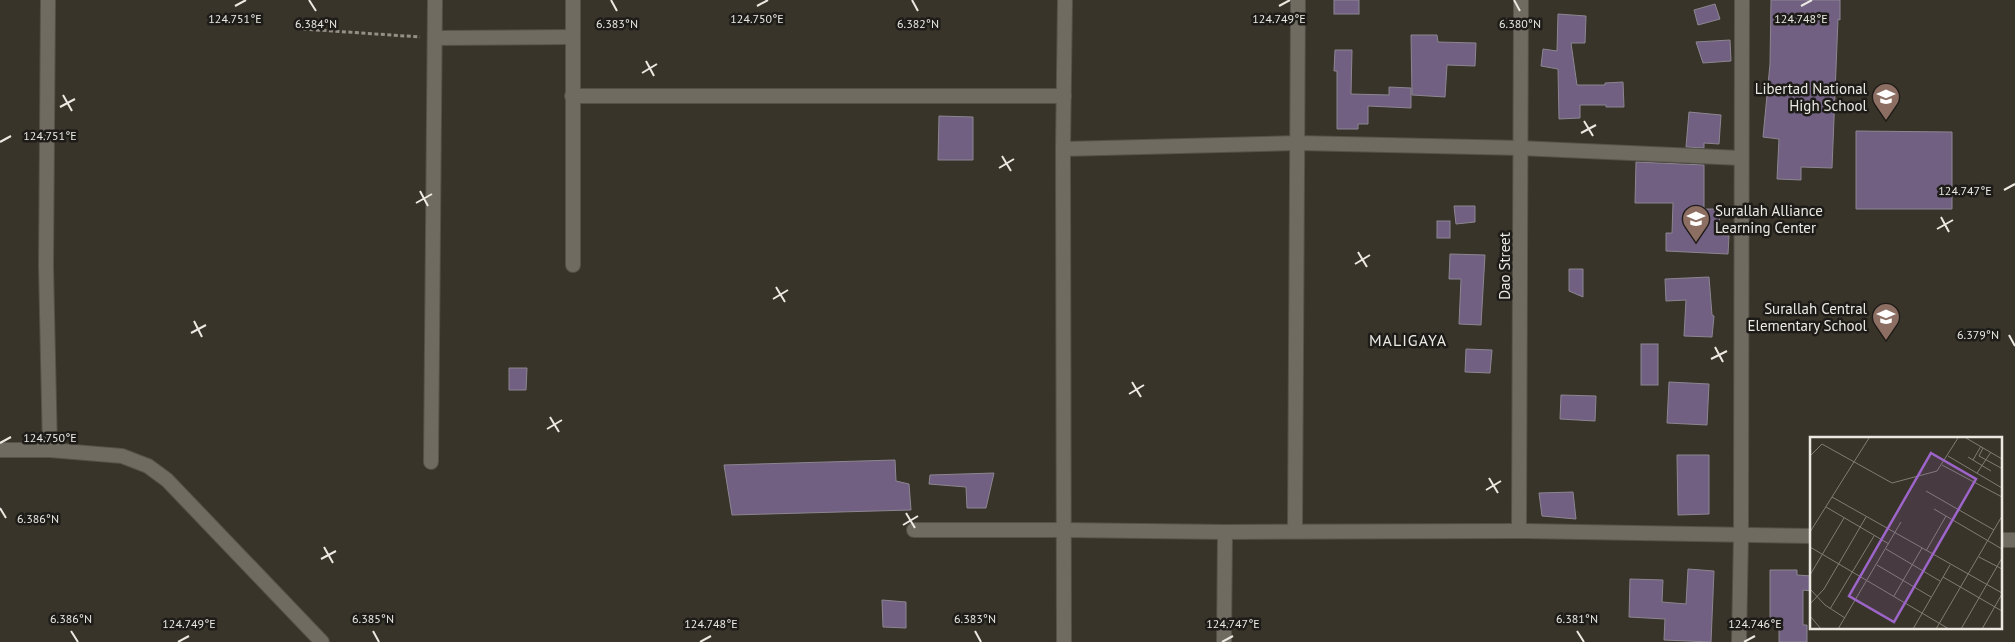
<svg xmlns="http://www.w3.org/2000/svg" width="2015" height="642" viewBox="0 0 2015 642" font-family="'PT Sans',sans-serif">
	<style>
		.building { fill: #716081; stroke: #8c8691 }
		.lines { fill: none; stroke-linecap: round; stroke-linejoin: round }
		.minor-casing { stroke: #555149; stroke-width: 16 }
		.tertiary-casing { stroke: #555149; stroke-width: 16 }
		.path { stroke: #949088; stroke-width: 3; stroke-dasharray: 4 2.5; stroke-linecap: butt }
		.minor { stroke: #706b60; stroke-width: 14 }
		.tertiary { stroke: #706b60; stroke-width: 14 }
		.ticks { fill: none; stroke: #ece9e3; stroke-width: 2 }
		.labels { text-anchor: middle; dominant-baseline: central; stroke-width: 5; stroke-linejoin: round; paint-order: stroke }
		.poi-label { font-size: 15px; fill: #ece9e3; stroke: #1e1c18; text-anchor: end }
		.street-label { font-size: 15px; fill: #ece9e3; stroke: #1e1c18 }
		.neighbourhood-label { font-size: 16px; letter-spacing: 1px; fill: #ece9e3; stroke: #1e1c18 }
		.inset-road { fill: none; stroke: #817c74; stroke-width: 1 }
		.view { fill: #9d65ca; fill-opacity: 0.15; stroke: #9d65ca; stroke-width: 2.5 }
		.inset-edge { fill: none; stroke: #ece9e3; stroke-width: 2.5 }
		.ticks-label { font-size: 12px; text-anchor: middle; fill: #ece9e3; stroke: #1e1c18; stroke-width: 5; stroke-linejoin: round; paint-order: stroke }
	</style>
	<rect width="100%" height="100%" fill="#39342a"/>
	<!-- building -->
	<g class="building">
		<rect x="1334" y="0" width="25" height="14"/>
		<polygon points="1771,0 1840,0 1840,20 1838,19 1832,168 1801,167 1801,180 1777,179 1779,139 1763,137 1770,64"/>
		<polygon points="1715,4 1720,19 1698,25 1694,10"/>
		<polygon points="1558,14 1586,16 1585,43 1571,43 1577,85 1605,85 1605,83 1623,82 1624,107 1606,107 1606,105 1580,105 1580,118 1559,119 1558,69 1541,66 1543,49 1557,51"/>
		<polygon points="1411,35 1437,35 1438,42 1476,43 1475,66 1447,65 1445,97 1412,95"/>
		<polygon points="1730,40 1731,61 1703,63 1696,42"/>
		<polygon points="1335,50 1352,50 1351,94 1389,95 1389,87 1411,88 1411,108 1368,106 1368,124 1358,124 1358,129 1337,129 1337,71 1334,71"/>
		<polygon points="1689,112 1721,115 1719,144 1704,143 1704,148 1686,147"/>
		<polygon points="939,116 973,117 973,160 938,160"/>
		<polygon points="1856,131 1952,132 1952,209 1856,209"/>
		<polygon points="1636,162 1704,165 1704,209 1720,209 1719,235 1729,236 1728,254 1666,251 1666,233 1672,233 1673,203 1635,203"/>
		<polygon points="1454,206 1475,206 1475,222 1456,224"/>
		<rect x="1437" y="221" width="13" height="17"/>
		<polygon points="1450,254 1485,255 1481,325 1459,324 1461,279 1449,279"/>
		<polygon points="1569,269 1583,269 1583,297 1569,291"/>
		<polygon points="1709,277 1712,315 1714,316 1712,337 1684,336 1686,300 1666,301 1665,279"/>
		<rect x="1641" y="344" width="17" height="41"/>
		<polygon points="1466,349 1492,350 1490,373 1465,372"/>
		<polygon points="509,368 527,368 526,390 509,390"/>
		<polygon points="1669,382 1709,384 1707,425 1667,423"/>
		<polygon points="1561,395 1596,396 1595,421 1560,419"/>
		<polygon points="1677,455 1709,455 1709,514 1678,515"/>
		<polygon points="895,460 896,481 909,484 911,510 732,515 724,465"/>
		<polygon points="994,473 986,508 967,508 966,487 929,484 930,475"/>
		<polygon points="1573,492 1576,519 1542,516 1539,493"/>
		<polygon points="1688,569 1714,571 1711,642 1664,640 1665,619 1629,617 1630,579 1663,580 1662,602 1686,604"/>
		<polygon points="1770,570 1797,570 1797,575 1811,576 1811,591 1803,590 1803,625 1807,625 1807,642 1779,642 1779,622 1770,622"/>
		<polygon points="882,600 906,602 906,628 883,627"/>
	</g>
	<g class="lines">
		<defs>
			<g id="minor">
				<polyline points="48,0 46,266 50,450"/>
				<polyline points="573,0 573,265"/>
				<polyline points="436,38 573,37"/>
				<polyline points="572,96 1064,96"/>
				<polyline points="1063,149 1297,143 1521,148 1741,158"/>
				<polyline points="431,462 435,0"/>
				<polyline points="914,530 1063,530 1225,532 1519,531 1811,536"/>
				<polyline points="1295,531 1298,0"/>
				<polyline points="1519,531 1521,0"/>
				<polyline points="2001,540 2015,540"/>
				<polyline points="1064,642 1063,149 1065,0"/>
				<polyline points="1224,642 1225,532"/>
				<polyline points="1739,642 1741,535 1742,0"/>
			</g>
			<polyline id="tertiary" points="0,450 50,450 122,456 148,466 167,480 322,642"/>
		</defs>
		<!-- minor casing -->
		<use href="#minor" class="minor-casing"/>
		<!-- tertiary casing -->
		<use href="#tertiary" class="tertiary-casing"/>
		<!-- path -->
		<polyline class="path" points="303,29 420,37"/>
		<!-- minor -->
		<use href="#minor" class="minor"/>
		<!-- tertiary -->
		<use href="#tertiary" class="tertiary"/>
	</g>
	<!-- ticks -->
	<path class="ticks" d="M309,0L316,11M611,0L617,11M912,0L918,11M1514,0L1520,11M235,6L246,0M757,6L768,0M1279,6L1290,0M1801,6L1812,0M646,61L654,76M642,73L657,64M63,95L72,111M60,107L75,99M1584,121L1593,136M1581,133L1596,125M0,142L11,136M1002,156L1011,171M999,168L1014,159M2004,190L2015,184M420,191L428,206M416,203L432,194M1941,217L1949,232M1937,229L1953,220M1358,252L1367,267M1355,264L1370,255M776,287L785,302M773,299L788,290M194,321L202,337M191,333L206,325M2009,335L2015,346M1715,347L1723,362M1711,359L1727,351M1132,382L1141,397M1129,394L1144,385M550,417L559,432M547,429L562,420M0,443L11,437M1489,478L1498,493M1486,490L1501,481M0,508L6,518M906,513L915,528M903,525L918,516M324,547L333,563M321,559L336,551M71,631L78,642M373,631L379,642M975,631L981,642M1577,631L1584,642M178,642L189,636M700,642L711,636M1222,642L1233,636M1744,642L1755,636"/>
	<!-- icons -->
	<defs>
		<symbol id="school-pin" viewBox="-11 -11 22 30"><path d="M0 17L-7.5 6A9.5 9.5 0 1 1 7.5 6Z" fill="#8d6e63" stroke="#1e1c18"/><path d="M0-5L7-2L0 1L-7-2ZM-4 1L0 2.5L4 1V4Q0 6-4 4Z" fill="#fff"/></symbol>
	</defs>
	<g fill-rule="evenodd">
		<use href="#school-pin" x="1870" y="81" width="32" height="43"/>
		<use href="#school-pin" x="1680" y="203" width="32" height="43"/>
		<use href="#school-pin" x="1870" y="301" width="32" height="43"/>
	</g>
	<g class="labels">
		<!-- poi labels -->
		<g class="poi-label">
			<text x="1867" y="88">Libertad National<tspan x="1867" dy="17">High School</tspan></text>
			<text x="1715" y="210" text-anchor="start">Surallah Alliance<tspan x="1715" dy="17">Learning Center</tspan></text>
			<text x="1867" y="308">Surallah Central<tspan x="1867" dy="17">Elementary School</tspan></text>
		</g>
		<!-- street labels -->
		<g class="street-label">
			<text transform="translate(1504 266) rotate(-90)">Dao Street</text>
		</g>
		<!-- neighbourhood labels -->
		<g class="neighbourhood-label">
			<text x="1408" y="340">MALIGAYA</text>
		</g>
	</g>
	<!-- overview -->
	<g transform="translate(1810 437)">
		<rect width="192" height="192" fill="#39342a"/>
		<path class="inset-road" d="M156,1L192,22M173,11L169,19L191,31M0,19L12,7L82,46L127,34L148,1M138,19L192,51M158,20L181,34M163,23L171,9M132,28L192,60M167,36L181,15M116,54L184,93M22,60L192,156M16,70L79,107M124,72L192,112M0,95L59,1M0,110L139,192M76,112L130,144M116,114L136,79M169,120L192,132M67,128L121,160M0,138L34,81M133,140L192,174M0,152L15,168L35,181M84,159L112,111M0,167L14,152L56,80M20,172L64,99M0,179L11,192M28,192L91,85M103,192L140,128M126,192L192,79M151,192L192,121M172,192L192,157"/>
		<path class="view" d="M121,16L166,42L84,185L39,159Z"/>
		<rect width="192" height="192" class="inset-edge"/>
	</g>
	<g class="ticks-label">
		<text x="757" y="23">124.750°E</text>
		<text x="1801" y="23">124.748°E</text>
		<text x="235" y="23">124.751°E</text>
		<text x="1279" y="23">124.749°E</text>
		<text x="316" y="28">6.384°N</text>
		<text x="617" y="28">6.383°N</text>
		<text x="918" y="28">6.382°N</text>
		<text x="1520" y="28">6.380°N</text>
		<text x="50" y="140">124.751°E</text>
		<text x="1965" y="195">124.747°E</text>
		<text x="1978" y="339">6.379°N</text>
		<text x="50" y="442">124.750°E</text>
		<text x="38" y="523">6.386°N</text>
		<text x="71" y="623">6.386°N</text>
		<text x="373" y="623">6.385°N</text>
		<text x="975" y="623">6.383°N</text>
		<text x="1577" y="623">6.381°N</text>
		<text x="189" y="628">124.749°E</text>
		<text x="711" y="628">124.748°E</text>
		<text x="1233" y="628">124.747°E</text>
		<text x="1755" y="628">124.746°E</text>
	</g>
</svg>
